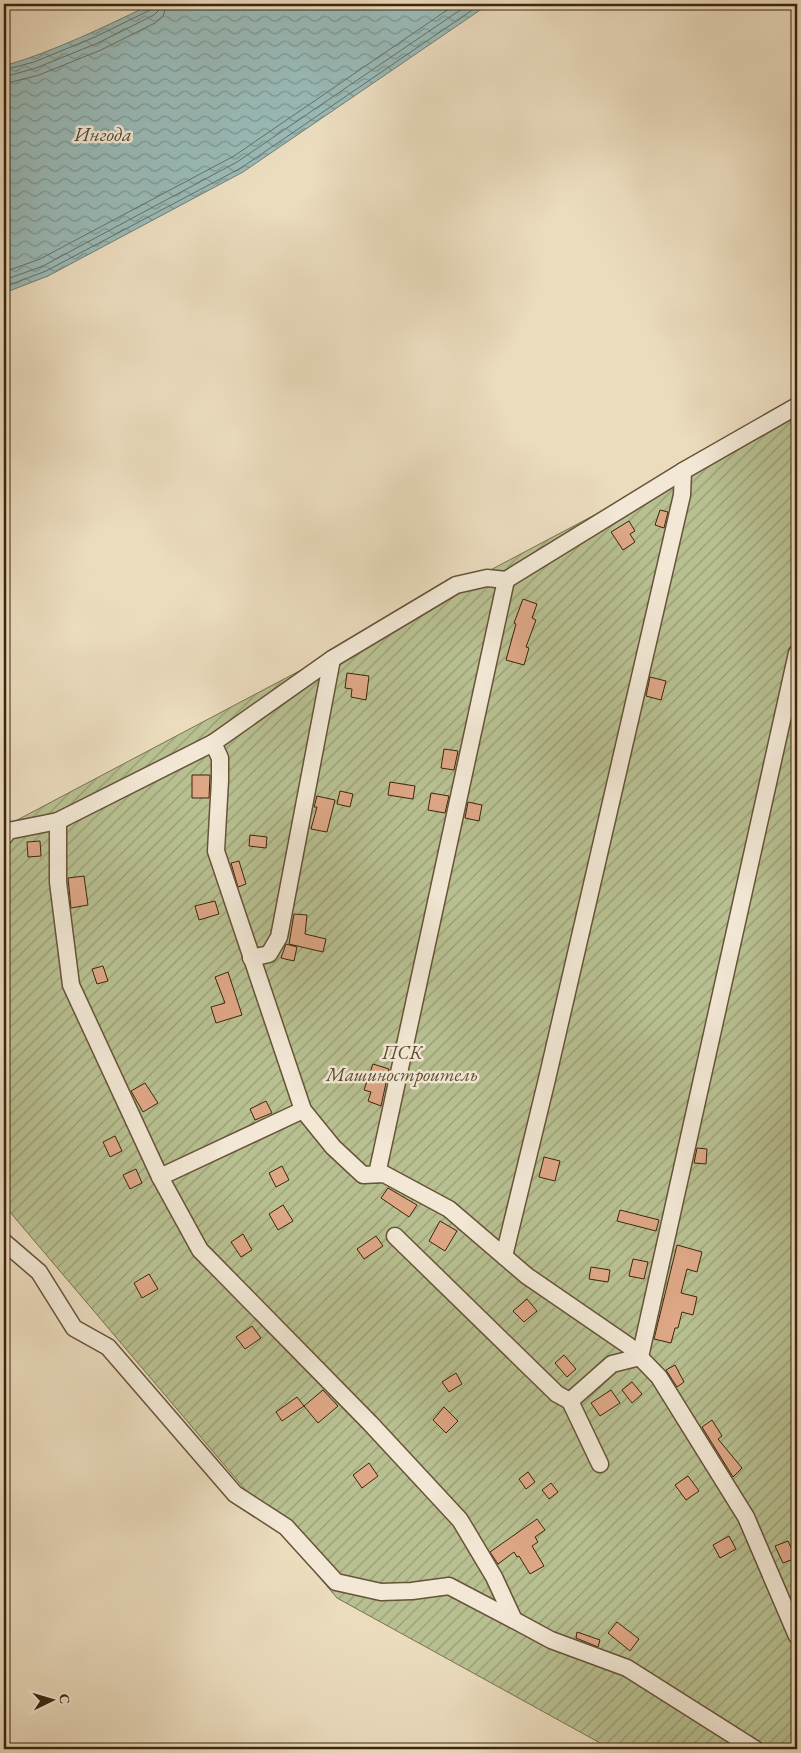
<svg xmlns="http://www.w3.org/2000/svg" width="801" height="1753" viewBox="0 0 801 1753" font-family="'EB Garamond',serif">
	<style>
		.garden { fill: url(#garden-furrows); stroke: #7a724f }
		.water { fill: url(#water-waves); stroke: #747e73 }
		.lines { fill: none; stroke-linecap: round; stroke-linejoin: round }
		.shore { stroke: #6b7062; stroke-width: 1 }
		.building { fill: #dea786; stroke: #3d250d }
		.minor-casing { stroke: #685339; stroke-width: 19 }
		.minor { stroke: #f2e8d5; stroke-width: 16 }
		.labels { text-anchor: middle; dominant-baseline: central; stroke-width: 5; stroke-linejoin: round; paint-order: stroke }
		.park-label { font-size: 19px; font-style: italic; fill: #5c4c2e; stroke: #f2e8d5 }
		.water-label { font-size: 20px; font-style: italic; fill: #544a38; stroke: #f2e8d5 }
	</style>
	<defs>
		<pattern id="garden-furrows" width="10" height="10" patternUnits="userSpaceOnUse" patternTransform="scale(1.25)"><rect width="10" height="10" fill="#b8c091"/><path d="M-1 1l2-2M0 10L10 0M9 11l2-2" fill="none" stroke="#979c75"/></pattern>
		<pattern id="water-waves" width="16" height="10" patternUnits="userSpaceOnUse" patternTransform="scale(1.25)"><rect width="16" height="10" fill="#99bab7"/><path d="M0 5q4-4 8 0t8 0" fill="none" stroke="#7e9793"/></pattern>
	</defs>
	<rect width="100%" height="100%" fill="#ebdcbe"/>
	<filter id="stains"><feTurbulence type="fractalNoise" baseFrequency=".004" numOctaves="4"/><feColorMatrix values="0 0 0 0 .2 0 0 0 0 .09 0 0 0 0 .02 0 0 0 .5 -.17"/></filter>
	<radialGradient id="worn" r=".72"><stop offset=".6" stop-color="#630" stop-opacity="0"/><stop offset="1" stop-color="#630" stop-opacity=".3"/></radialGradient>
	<!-- garden -->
	<polygon class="garden" points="797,408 797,1749 611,1749 337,1598 4,1205 4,827"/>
	<!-- water -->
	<path class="water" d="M152,4H489L243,172L48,276L4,293V66C55,51 104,27 152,4Z"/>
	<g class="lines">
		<!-- shore -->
		<g class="shore">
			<polyline points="4,70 34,62 95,37 150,10 153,4"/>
			<polyline points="4,77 36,68 98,43 154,15 158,11 159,4"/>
			<polyline points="4,84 39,75 101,50 155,23 163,16 167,4"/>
			<polyline points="4,272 40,259 234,156 456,4"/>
			<polyline points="4,280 43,266 237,162 469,4"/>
			<polyline points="4,287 46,271 241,168 481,4"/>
		</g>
	</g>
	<!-- building -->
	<g class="building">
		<polygon points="660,510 668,512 664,528 655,525"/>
		<polygon points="629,521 635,531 630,534 635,542 623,550 611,532"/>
		<polygon points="523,599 537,604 532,618 536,620 526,647 529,648 524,665 506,660 516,624 514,623"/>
		<polygon points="347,673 369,676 366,700 351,697 352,689 345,688"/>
		<polygon points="650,677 666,681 661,700 646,696"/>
		<polygon points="444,749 458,751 454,770 441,768"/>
		<polygon points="192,775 210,775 209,798 192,798"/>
		<polygon points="390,782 415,786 413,799 388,795"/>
		<polygon points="340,791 353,794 350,807 337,804"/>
		<polygon points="431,793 449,796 445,813 428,810"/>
		<polygon points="317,796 335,800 327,832 311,829 317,807 314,807"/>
		<polygon points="468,802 482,805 479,821 465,818"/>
		<polygon points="250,835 267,837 266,848 249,846"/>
		<polygon points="40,841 41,856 28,857 27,842"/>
		<polygon points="239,861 246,884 238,887 231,863"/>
		<polygon points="84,876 88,905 71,908 68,878"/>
		<polygon points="215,901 219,914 199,920 195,906"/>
		<polygon points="294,914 307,915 305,934 326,939 323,952 289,944"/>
		<polygon points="286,944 297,947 294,961 281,958"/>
		<polygon points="103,966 108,981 97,984 92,969"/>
		<polygon points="228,972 242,1015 216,1023 211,1007 225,1003 215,977"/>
		<polygon points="373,1064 389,1069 381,1106 368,1101 371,1092 364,1090"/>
		<polygon points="145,1083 158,1103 143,1112 131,1091"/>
		<polygon points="266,1101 272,1113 255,1120 250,1109"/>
		<polygon points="115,1136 122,1151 110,1157 103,1142"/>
		<polygon points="697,1148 707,1149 706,1164 694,1163"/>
		<polygon points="544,1157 560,1161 555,1181 539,1177"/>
		<polygon points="282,1166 289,1180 276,1187 269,1173"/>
		<polygon points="136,1169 142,1183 130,1189 123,1175"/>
		<polygon points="388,1188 417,1205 409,1217 381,1198"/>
		<polygon points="283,1205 293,1221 278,1230 269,1214"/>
		<polygon points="620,1210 659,1220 656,1231 617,1221"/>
		<polygon points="440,1221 457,1231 445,1251 429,1241"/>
		<polygon points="243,1234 252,1250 241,1257 231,1242"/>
		<polygon points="376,1236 383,1246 364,1259 357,1249"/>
		<polygon points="677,1245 702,1252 697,1272 687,1269 681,1293 697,1297 693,1315 682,1312 678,1328 675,1328 671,1343 654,1339"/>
		<polygon points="633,1259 648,1262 644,1279 629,1276"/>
		<polygon points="591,1267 610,1270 608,1282 589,1279"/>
		<polygon points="149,1274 158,1289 142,1298 134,1283"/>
		<polygon points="527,1299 537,1311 524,1322 513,1311"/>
		<polygon points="252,1326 261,1338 245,1349 236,1337"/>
		<polygon points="564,1355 576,1369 567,1377 555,1363"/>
		<polygon points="675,1365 684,1382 677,1387 666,1370"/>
		<polygon points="456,1373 462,1384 449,1392 442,1382"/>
		<polygon points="632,1382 642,1394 632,1403 622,1390"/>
		<polygon points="323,1390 338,1406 318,1423 304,1406"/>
		<polygon points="611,1390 620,1403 600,1416 591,1403"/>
		<polygon points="297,1397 304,1406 282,1421 276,1412"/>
		<polygon points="444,1407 458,1421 446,1433 433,1420"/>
		<polygon points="712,1420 722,1436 718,1439 742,1468 733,1477 702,1427"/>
		<polygon points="369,1463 378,1476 362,1488 353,1475"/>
		<polygon points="528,1472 535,1482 526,1489 519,1479"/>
		<polygon points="688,1476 699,1491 686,1500 675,1485"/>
		<polygon points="551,1483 558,1492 549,1499 542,1490"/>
		<polygon points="537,1519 545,1530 535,1537 538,1542 532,1546 544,1566 530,1574 519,1556 517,1557 514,1552 498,1564 490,1552"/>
		<polygon points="729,1536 736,1549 720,1558 713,1545"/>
		<polygon points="788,1541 796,1558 783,1563 775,1546"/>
		<polygon points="617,1622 639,1639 630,1651 608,1633"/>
		<polygon points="577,1632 600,1640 598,1647 576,1638"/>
	</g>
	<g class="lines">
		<defs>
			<g id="minor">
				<polyline points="797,406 683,471 506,580 487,578 456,585 332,659 213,743 220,758 220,780 216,851 303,1110 333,1147 363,1175 384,1174 449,1209 527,1276 629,1346 659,1377 746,1517 797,1636"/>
				<polyline points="58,821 58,882 71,985 160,1177 200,1250 370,1423 460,1520 494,1577 514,1620 551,1640 627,1668 755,1749"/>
				<polyline points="4,837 8,831 58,821 213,743"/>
				<polyline points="251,958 269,954 279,937 332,659"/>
				<polyline points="377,1174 506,580"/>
				<polyline points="160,1177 303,1110"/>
				<polyline points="395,1236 557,1394 570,1401"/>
				<polyline points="4,1242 39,1272 74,1328 108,1347 235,1494 286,1527 336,1582 381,1592 412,1591 449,1586 514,1620"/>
				<polyline points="504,1256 547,1079 682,495 683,471"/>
				<polyline points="600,1464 570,1401 612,1364 640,1357 797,653"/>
			</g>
		</defs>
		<!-- minor casing -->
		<use href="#minor" class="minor-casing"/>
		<!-- minor -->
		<use href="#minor" class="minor"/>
	</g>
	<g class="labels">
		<!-- park labels -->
		<g class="park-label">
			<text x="402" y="1052">ПСК<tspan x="402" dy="22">Машиностроитель</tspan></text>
		</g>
		<!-- water labels -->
		<g class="water-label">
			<text x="103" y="134">Ингода</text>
		</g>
	</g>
	<!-- margin -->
	<rect width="801" height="1753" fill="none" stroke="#ebdcbe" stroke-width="20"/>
	<rect x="5" y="5" width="791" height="1743" fill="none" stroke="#3d250d" stroke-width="2.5"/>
	<rect x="10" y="10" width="781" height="1733" fill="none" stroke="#3d250d"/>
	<!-- north arrow -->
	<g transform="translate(52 1700) rotate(85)" stroke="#f2e8d5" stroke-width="4" paint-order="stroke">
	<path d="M0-4L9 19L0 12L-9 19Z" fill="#3d250d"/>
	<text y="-8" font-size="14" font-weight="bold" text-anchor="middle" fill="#3d250d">С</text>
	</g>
	<rect width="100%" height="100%" filter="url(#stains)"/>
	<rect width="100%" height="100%" fill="url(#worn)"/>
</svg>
